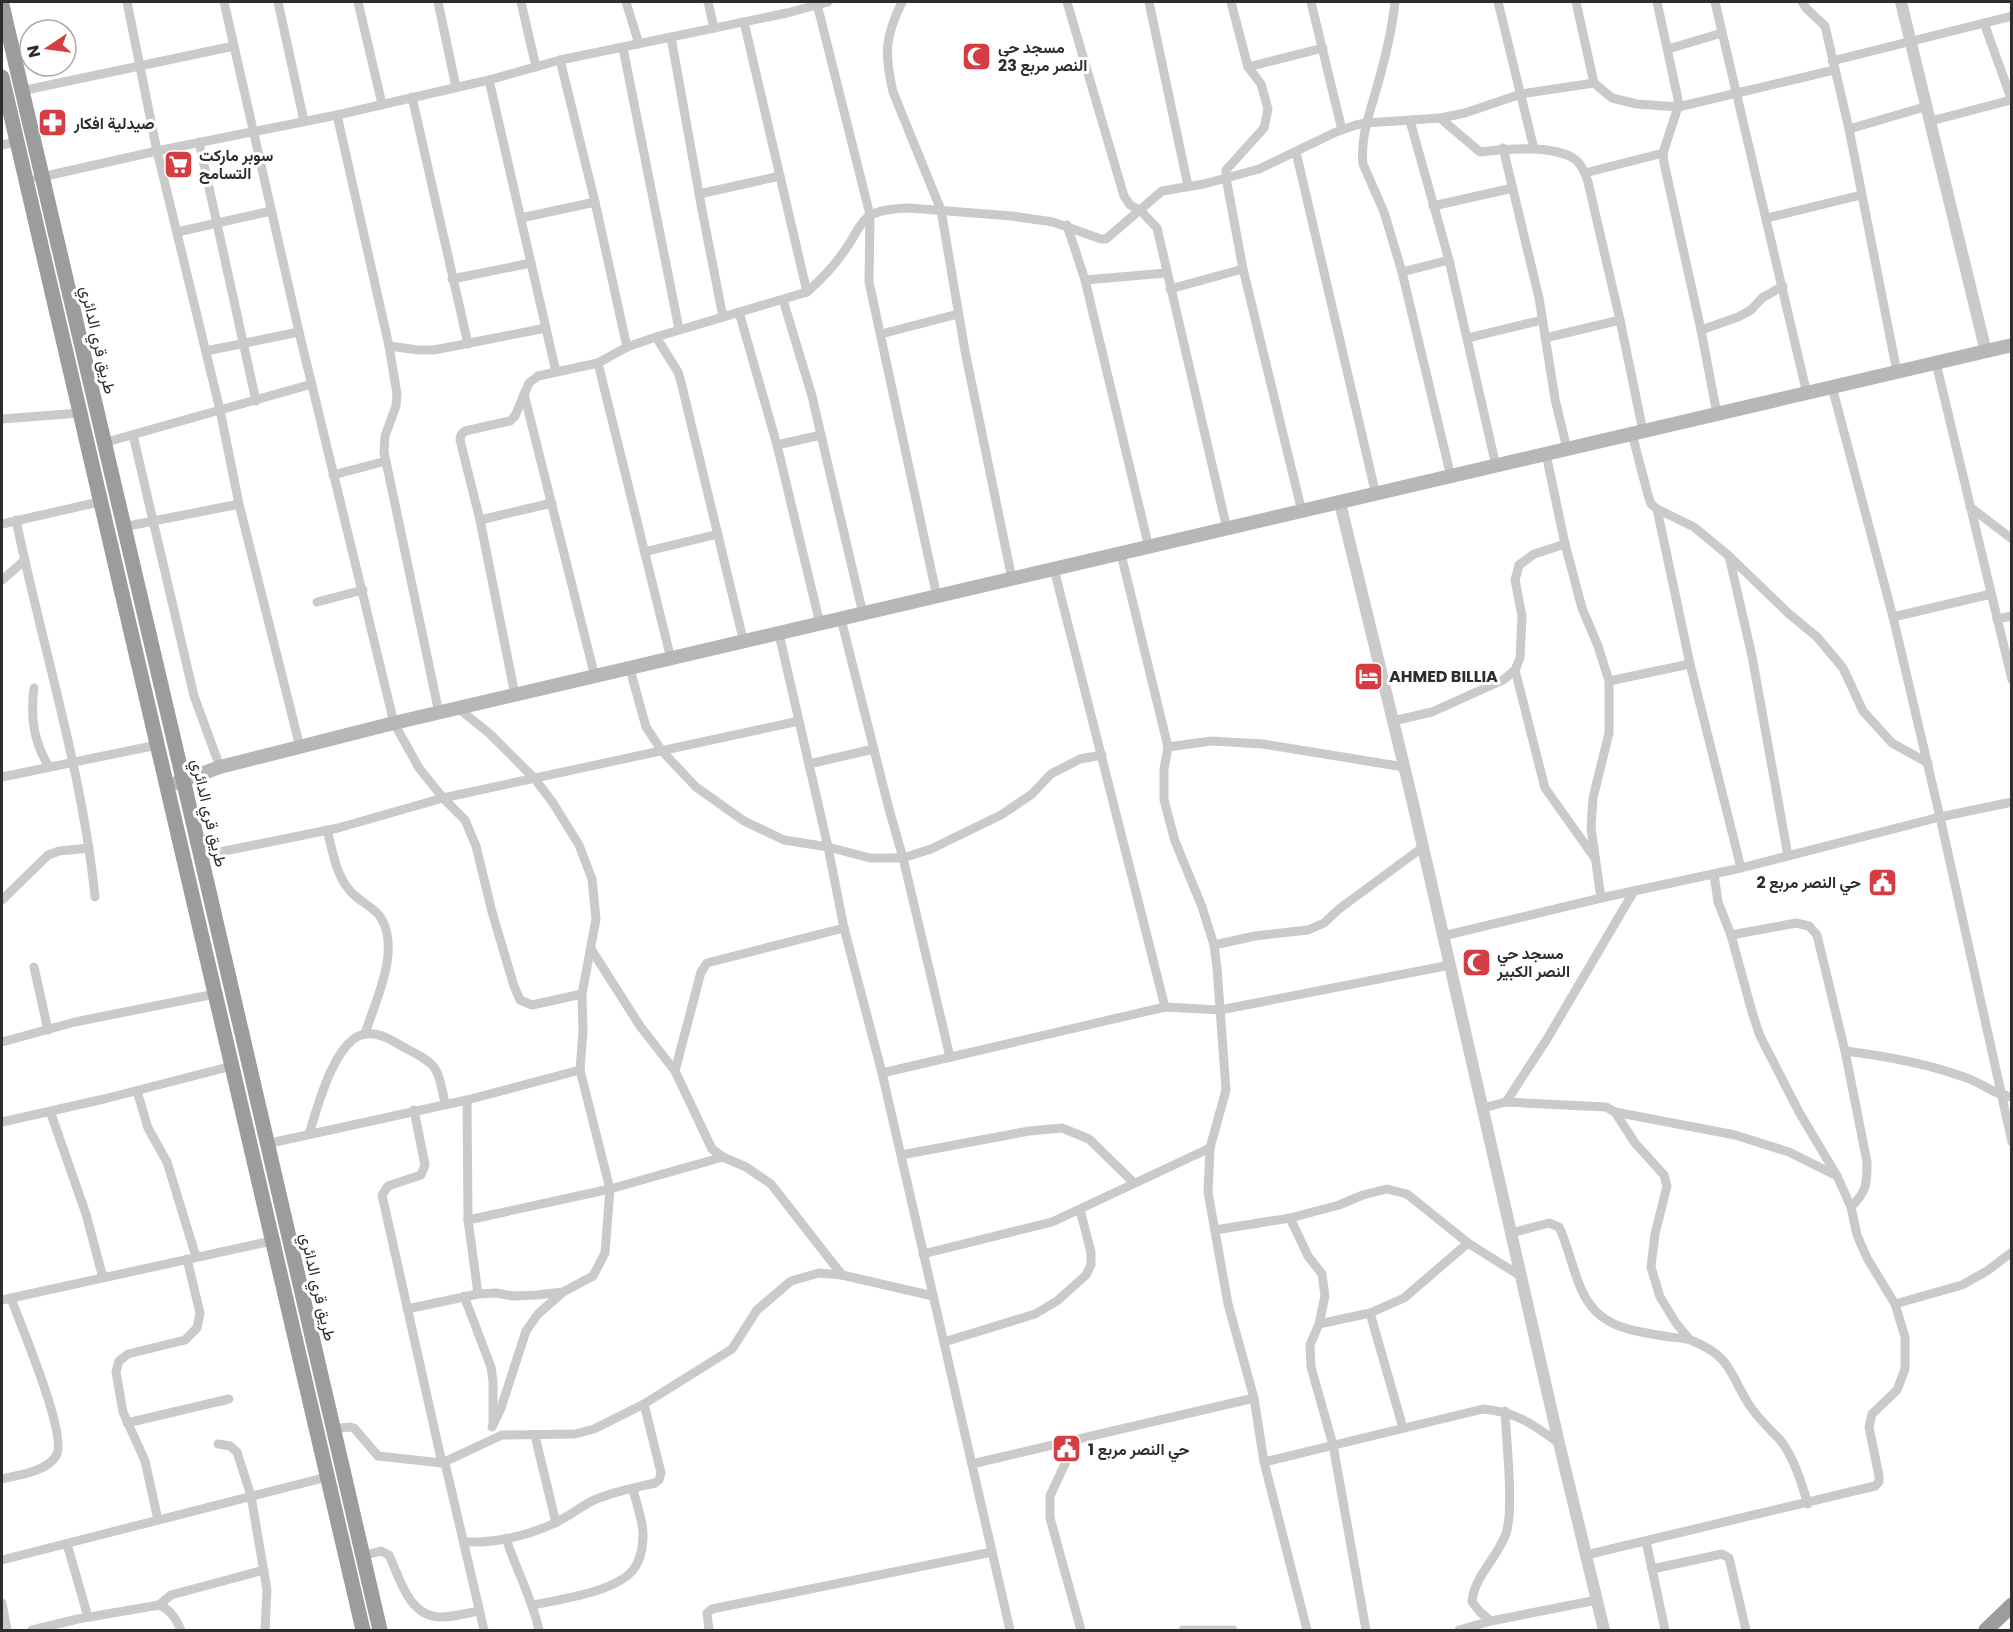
<svg xmlns="http://www.w3.org/2000/svg" width="2013" height="1632" viewBox="0 0 2013 1632" font-family="Poppins,Vazirmatn,sans-serif">
	<style>
		.lines { fill: none; stroke-linecap: round; stroke-linejoin: round }
		.minor { stroke: #cacaca; stroke-width: 9 }
		.tertiary { stroke: #cacaca; stroke-width: 12 }
		.secondary { stroke: #b7b7b7; stroke-width: 14 }
		.trunk { stroke: #9c9c9c; stroke-width: 15 }
		.labels { text-anchor: middle; dominant-baseline: central; stroke-width: 6; stroke-linejoin: round; paint-order: stroke }
		.poi-label { font-size: 16px; font-weight: bold; fill: #2d2d2d; stroke: #fff; text-anchor: start }
		.street-label { font-size: 16px; fill: #2d2d2d; stroke: #fff }
	</style>
	<rect width="100%" height="100%" fill="#fff"/>
	<g class="lines">
		<!-- minor -->
		<g class="minor">
			<polyline points="127,2 157,151 220,410 239,504 300,747"/>
			<polyline points="224,2 299,332 394,723 419,768 443,798 465,820 476,846 492,912 514,986 520,1000 532,1005 582,994"/>
			<polyline points="278,2 304,121"/>
			<polyline points="358,2 382,104"/>
			<polyline points="438,2 456,87"/>
			<polyline points="521,2 536,67"/>
			<polyline points="626,2 639,44"/>
			<polyline points="708,2 714,28"/>
			<path d="M902,2C885,37 884,53 893,92L941,210L965,351L1012,579"/>
			<polyline points="1067,2 1124,196 1130,205 1140,210 1157,228 1227,529"/>
			<polyline points="1149,2 1188,186"/>
			<polyline points="1231,2 1248,67 1261,84 1268,109 1264,128 1226,170 1226,178 1243,269"/>
			<polyline points="1311,2 1342,130"/>
			<path d="M1395,2C1392,31 1385,59 1377,87C1370,112 1360,138 1363,164L1384,212L1402,272L1451,477"/>
			<polyline points="1498,2 1534,149"/>
			<polyline points="1576,2 1594,83"/>
			<polyline points="1657,2 1678,99 1678,107 1663,153 1664,163 1701,330 1717,414"/>
			<polyline points="1715,2 1807,394"/>
			<polyline points="1802,2 1807,9 1825,26 1849,129"/>
			<polyline points="817,4 870,215 869,282 937,597"/>
			<polyline points="744,22 807,292"/>
			<polyline points="1984,23 2012,101"/>
			<polyline points="671,37 702,210 723,317"/>
			<polyline points="623,48 679,329"/>
			<polyline points="1668,49 1722,33"/>
			<polyline points="560,60 595,202 627,347"/>
			<polyline points="1832,61 2012,16"/>
			<polyline points="1248,67 1323,48"/>
			<polyline points="489,80 556,372"/>
			<polyline points="21,91 234,46"/>
			<polyline points="412,97 468,344"/>
			<polyline points="337,115 389,346 397,394 396,406 385,436 384,452 439,713"/>
			<path d="M1440,118L1480,152C1504,149 1558,144 1577,161C1583,167 1586,175 1588,182L1620,320L1643,431"/>
			<polyline points="1410,121 1449,260"/>
			<polyline points="1931,121 2011,100"/>
			<polyline points="199,142 256,401"/>
			<polyline points="2,145 17,142"/>
			<polyline points="1503,148 1539,298 1555,399 1567,449"/>
			<polyline points="1296,152 1376,495"/>
			<polyline points="1585,173 1663,153"/>
			<polyline points="37,178 157,151 337,115 489,80 560,60 787,13 828,2"/>
			<polyline points="699,194 780,176"/>
			<polyline points="1433,206 1513,188"/>
			<polyline points="521,218 595,202"/>
			<polyline points="1767,218 1861,195"/>
			<polyline points="1067,225 1085,280 1149,548"/>
			<polyline points="177,232 271,211"/>
			<polyline points="1402,272 1449,260 1496,466"/>
			<polyline points="452,279 531,263"/>
			<polyline points="1085,280 1166,273"/>
			<polyline points="1170,289 1243,269 1302,512"/>
			<polyline points="783,300 812,396 821,435"/>
			<polyline points="739,312 777,445 820,624"/>
			<polyline points="1701,330 1738,317 1751,310 1762,298 1783,286"/>
			<polyline points="881,334 958,314"/>
			<polyline points="656,337 678,372 681,382 744,643"/>
			<polyline points="1468,338 1542,320"/>
			<polyline points="1545,338 1620,320"/>
			<polyline points="389,346 418,350 434,350 546,328"/>
			<polyline points="206,351 299,332"/>
			<polyline points="598,363 671,659"/>
			<polyline points="1936,363 2012,680"/>
			<polyline points="1897,372 1849,129 1928,106"/>
			<polyline points="1832,387 1893,617 1940,817 2012,1142"/>
			<polyline points="524,394 595,677"/>
			<polyline points="2,419 80,413"/>
			<polyline points="1632,434 1648,495 1651,504 1657,509 1690,664 1741,868"/>
			<polyline points="133,435 194,696 220,767"/>
			<polyline points="103,443 312,384"/>
			<polyline points="777,445 821,435 863,614"/>
			<polyline points="1546,454 1565,544 1582,608 1598,646 1609,681 1609,733 1593,798 1591,828 1601,898"/>
			<polyline points="333,475 386,461"/>
			<polyline points="1970,507 2012,539"/>
			<polyline points="1657,509 1694,527 1729,556 1788,613 1817,637 1843,668 1863,711 1892,743 1928,763"/>
			<path d="M16,520C42,646 82,769 95,897"/>
			<polyline points="480,520 552,503"/>
			<polyline points="2,524 99,502"/>
			<polyline points="123,527 239,504"/>
			<polyline points="644,552 718,534"/>
			<polyline points="1121,554 1168,747 1164,769 1164,800 1175,841 1202,907 1214,945 1217,968 1226,1090 1210,1148 1208,1192 1228,1304 1254,1398 1264,1462 1307,1630"/>
			<polyline points="1729,556 1752,656 1788,856"/>
			<polyline points="1054,569 1165,1007"/>
			<polyline points="2,580 25,560"/>
			<polyline points="317,602 363,590"/>
			<polyline points="1893,617 1991,594"/>
			<polyline points="841,619 889,809 903,858 950,1057"/>
			<polyline points="1997,619 2012,616"/>
			<polyline points="779,634 828,847 844,928 882,1073 1010,1630"/>
			<polyline points="630,669 646,727 662,751 696,787 744,821 784,840 828,847 870,858 903,858 931,849 1001,815 1032,794 1051,774 1080,759 1102,755"/>
			<polyline points="1515,670 1545,788 1594,857"/>
			<polyline points="1609,681 1690,664"/>
			<path d="M34,688C30,718 34,742 49,767"/>
			<path d="M515,695L480,520L460,440L461,435L465,431L510,421L515,416L529,383L538,376L598,363L627,347L656,337L807,292C822,279 836,264 847,247C854,238 859,223 869,216C878,210 898,208 909,208L1012,216L1053,222L1101,239H1106L1162,191L1204,184L1259,169L1336,132L1356,125L1366,123L1440,118L1465,113L1521,94L1594,83L1612,98L1637,104L1678,107L1834,70"/>
			<polyline points="458,708 490,734 535,779 553,803 579,845 592,879 596,919 582,994 583,1031 580,1070 610,1189 605,1253 593,1276 563,1292 538,1314 526,1331 501,1408 492,1427"/>
			<polyline points="1393,721 1432,712 1503,680 1515,670 1520,658 1522,616 1515,580 1519,565 1534,554 1565,544"/>
			<polyline points="1168,747 1211,741 1263,744 1404,767"/>
			<polyline points="809,764 874,749"/>
			<polyline points="2,777 157,745"/>
			<path d="M327,830C333,852 336,878 353,894C361,902 375,908 381,918C401,951 375,1001 365,1034"/>
			<polyline points="200,856 338,828 443,798 799,721"/>
			<polyline points="2,900 48,855 59,851 89,848"/>
			<path d="M1731,935L1796,923L1809,926L1817,935L1845,1051L1867,1162C1867,1184 1867,1191 1851,1207"/>
			<polyline points="1443,936 1601,898 1741,868 1940,817 2012,802"/>
			<polyline points="1214,945 1255,936 1308,930 1324,923 1339,909 1423,847"/>
			<polyline points="591,949 640,1026 675,1071 712,1149 723,1157 746,1167 771,1184 842,1275"/>
			<polyline points="34,967 48,1030"/>
			<polyline points="2,1042 75,1022 215,994"/>
			<path d="M1845,1051C1886,1056 1925,1063 1964,1077C1981,1082 1994,1095 2012,1097"/>
			<polyline points="675,1071 701,972 707,963 844,928"/>
			<polyline points="882,1073 1165,1007 1220,1010 1450,965"/>
			<polyline points="137,1091 148,1128 167,1162 196,1257"/>
			<polyline points="467,1100 468,1220 478,1294"/>
			<polyline points="1506,1102 1547,1039 1634,891"/>
			<polyline points="1483,1108 1506,1102 1606,1107 1615,1112 1735,1135 1789,1152 1837,1176"/>
			<polyline points="414,1110 425,1165 421,1175 388,1186 382,1195 442,1463"/>
			<polyline points="50,1111 86,1214 103,1278"/>
			<polyline points="1615,1112 1635,1143 1664,1175 1667,1186 1655,1234 1651,1267 1660,1297 1676,1323 1690,1340"/>
			<polyline points="2,1122 104,1099 232,1066"/>
			<path d="M309,1134C317,1109 335,1037 366,1034C380,1032 393,1041 405,1048C439,1065 437,1067 445,1103"/>
			<polyline points="266,1144 467,1100 580,1070"/>
			<polyline points="901,1155 1029,1131 1062,1128 1089,1139 1134,1183"/>
			<polyline points="1290,1218 1308,1256 1322,1274 1325,1296 1319,1324 1310,1345 1311,1367 1333,1445 1366,1630"/>
			<polyline points="468,1220 610,1189 723,1157"/>
			<polyline points="1215,1230 1290,1218 1339,1205 1363,1195 1387,1189 1407,1194 1468,1243 1522,1277"/>
			<path d="M1511,1233L1549,1223L1559,1227C1573,1255 1575,1296 1601,1316C1620,1331 1647,1333 1670,1337C1678,1338 1686,1338 1693,1341C1731,1357 1729,1372 1748,1403C1757,1418 1770,1429 1781,1441C1795,1460 1801,1482 1808,1504"/>
			<polyline points="923,1254 1052,1222 1210,1148"/>
			<polyline points="464,1296 491,1367 493,1381 493,1422"/>
			<polyline points="2,1300 276,1240"/>
			<polyline points="1895,1304 1962,1285 1987,1271 2012,1252"/>
			<polyline points="407,1309 478,1294 496,1293 513,1296 537,1295 563,1292"/>
			<polyline points="1370,1313 1403,1428"/>
			<polyline points="1319,1324 1370,1313 1404,1298 1468,1243"/>
			<polyline points="944,1342 1035,1314 1057,1301 1086,1275 1091,1265 1091,1252 1080,1210"/>
			<polyline points="127,1423 229,1399"/>
			<polyline points="332,1429 350,1427 354,1428 378,1456 442,1463 502,1435 575,1434 594,1429 644,1404 732,1349 757,1310 791,1281 819,1273 842,1275 933,1296"/>
			<polyline points="535,1436 556,1523"/>
			<polyline points="1076,1440 1050,1496 1050,1518 1081,1630"/>
			<polyline points="218,1444 230,1446 237,1452 251,1496 267,1590 265,1630"/>
			<path d="M1264,1462L1483,1409C1517,1412 1532,1424 1559,1443"/>
			<polyline points="445,1463 484,1630"/>
			<polyline points="972,1464 1254,1398"/>
			<path d="M2,1479C18,1475 46,1472 56,1456C69,1437 20,1324 11,1298"/>
			<polyline points="158,1520 145,1461 123,1412 116,1372 119,1361 128,1354 185,1340 197,1328 200,1313 187,1259"/>
			<path d="M506,1538C516,1570 532,1598 539,1630"/>
			<polyline points="1646,1541 1665,1630"/>
			<path d="M464,1542C494,1543 527,1536 555,1523C568,1517 579,1508 592,1501C611,1492 634,1488 655,1483L659,1480L661,1473L644,1404"/>
			<polyline points="67,1544 88,1617"/>
			<polyline points="1586,1555 1875,1486 1879,1482 1879,1476 1869,1427 1872,1414 1897,1390 1905,1369 1905,1337 1895,1304 1867,1258 1857,1235 1851,1207 1837,1176 1799,1112 1760,1036 1752,1012 1731,935 1718,902 1714,874"/>
			<path d="M362,1556L381,1551L389,1555C400,1579 409,1617 441,1617C453,1617 467,1613 479,1611"/>
			<polyline points="2,1560 327,1477"/>
			<polyline points="1652,1569 1722,1554 1729,1558 1746,1630"/>
			<polyline points="2,1603 7,1630"/>
			<polyline points="159,1605 171,1595 264,1570"/>
			<path d="M533,1605C561,1599 615,1592 633,1570C641,1560 643,1546 643,1534C643,1520 636,1503 633,1489"/>
			<path d="M1491,1621L1480,1612L1472,1602C1474,1577 1496,1559 1505,1536C1515,1514 1506,1439 1505,1411"/>
			<path d="M32,1630L78,1619L159,1605C171,1610 176,1619 181,1630"/>
			<polyline points="709,1630 707,1613 712,1609 992,1552"/>
			<polyline points="1183,1630 1233,1630"/>
			<polyline points="1459,1630 1491,1621 1597,1600"/>
		</g>
		<!-- tertiary -->
		<g class="tertiary">
			<polyline points="1901,2 1986,352"/>
			<polyline points="1340,503 1412,799 1559,1443 1604,1630"/>
		</g>
		<!-- secondary -->
		<polyline class="secondary" points="176,783 220,767 394,723 2012,345"/>
		<!-- trunk -->
		<g class="trunk">
			<polyline points="2,5 183,779 380,1630"/>
			<polyline points="2,77 363,1630"/>
			<polyline points="1986,1630 2012,1605"/>
		</g>
	</g>
	<!-- icons -->
	<defs>
		<symbol id="mosque-square" viewBox="-11 -11 22 22"><rect x="-9" y="-9" width="18" height="18" rx="4" fill="#d43e43" stroke="#fff"/><path d="M3.5-4.9A6 6 0 1 0 3.5 4.9A5 5 0 1 1 3.5-4.9Z" fill="#fff"/></symbol>
		<symbol id="pharmacy-square" viewBox="-11 -11 22 22"><rect x="-9" y="-9" width="18" height="18" rx="4" fill="#d43e43" stroke="#fff"/><path d="M-2-6h4v4h4v4h-4v4h-4v-4h-4v-4h4Z" fill="#fff"/></symbol>
		<symbol id="supermarket-square" viewBox="-11 -11 22 22"><rect x="-9" y="-9" width="18" height="18" rx="4" fill="#d43e43" stroke="#fff"/><path d="M-6-5.5h2.5l.6 2H6L4.5 2H-2.5L-4.4-4H-6ZM-1.5 3.2a1.3 1.3 0 1 0 .1 0ZM3 3.2a1.3 1.3 0 1 0 .1 0Z" fill="#fff"/></symbol>
		<symbol id="hotel-square" viewBox="-11 -11 22 22"><rect x="-9" y="-9" width="18" height="18" rx="4" fill="#d43e43" stroke="#fff"/><path d="M-6-4.5h1.5V1H6V5H4.5V3h-9V5H-6ZM-4 0a1.8 1.8 0 1 1 3.6 0ZM.5 0V-2.5h3Q6-2.5 6 0Z" fill="#fff"/></symbol>
		<symbol id="civic-square" viewBox="-11 -11 22 22"><rect x="-9" y="-9" width="18" height="18" rx="4" fill="#d43e43" stroke="#fff"/><path d="M-.6-6.5H3V-4.5H.6V-3L4-1V1h2V6H-6V1h2V-1L-.6-3ZM-1.2 2.5V6h2.4V2.5Z" fill="#fff"/></symbol>
	</defs>
	<g fill-rule="evenodd">
		<use href="#mosque-square" x="960" y="40" width="33" height="33"/>
		<use href="#pharmacy-square" x="36" y="106" width="33" height="33"/>
		<use href="#supermarket-square" x="162" y="148" width="33" height="33"/>
		<use href="#hotel-square" x="1352" y="660" width="33" height="33"/>
		<use href="#civic-square" x="1866" y="866" width="33" height="33"/>
		<use href="#mosque-square" x="1460" y="946" width="33" height="33"/>
		<use href="#civic-square" x="1050" y="1432" width="33" height="33"/>
	</g>
	<g class="labels">
		<!-- poi labels -->
		<g class="poi-label">
			<text x="998" y="47">مسجد حي<tspan x="998" dy="18">النصر مربع 23</tspan></text>
			<text x="74" y="123">صيدلية افكار</text>
			<text x="199" y="155">سوبر ماركت<tspan x="199" dy="18">التسامح</tspan></text>
			<text x="1389" y="676">AHMED BILLIA</text>
			<text x="1861" y="882" text-anchor="end">حي النصر مربع 2</text>
			<text x="1497" y="953">مسجد حي<tspan x="1497" dy="18">النصر الكبير</tspan></text>
			<text x="1088" y="1449">حي النصر مربع 1</text>
		</g>
		<!-- street labels -->
		<g class="street-label">
			<text transform="translate(98 340) rotate(77)">طريق قري الدائري</text>
			<text transform="translate(209 813) rotate(77)">طريق قري الدائري</text>
			<text transform="translate(318 1287) rotate(77)">طريق قري الدائري</text>
		</g>
	</g>
	<!-- border -->
	<rect width="2013" height="1632" fill="none" stroke="#2d2d2d" stroke-width="6"/>
	<!-- north arrow -->
	<g transform="translate(48 48) rotate(257)"><circle r="28" fill="#ffffff" stroke="#ababab" stroke-width="1.5"/>
	<path d="M0-4.5L10 22L0 15L-10 22Z" fill="#d43e43"/>
	<text y="-9" font-size="16" font-weight="bold" text-anchor="middle" fill="#2d2d2d">N</text>
	</g>
</svg>
